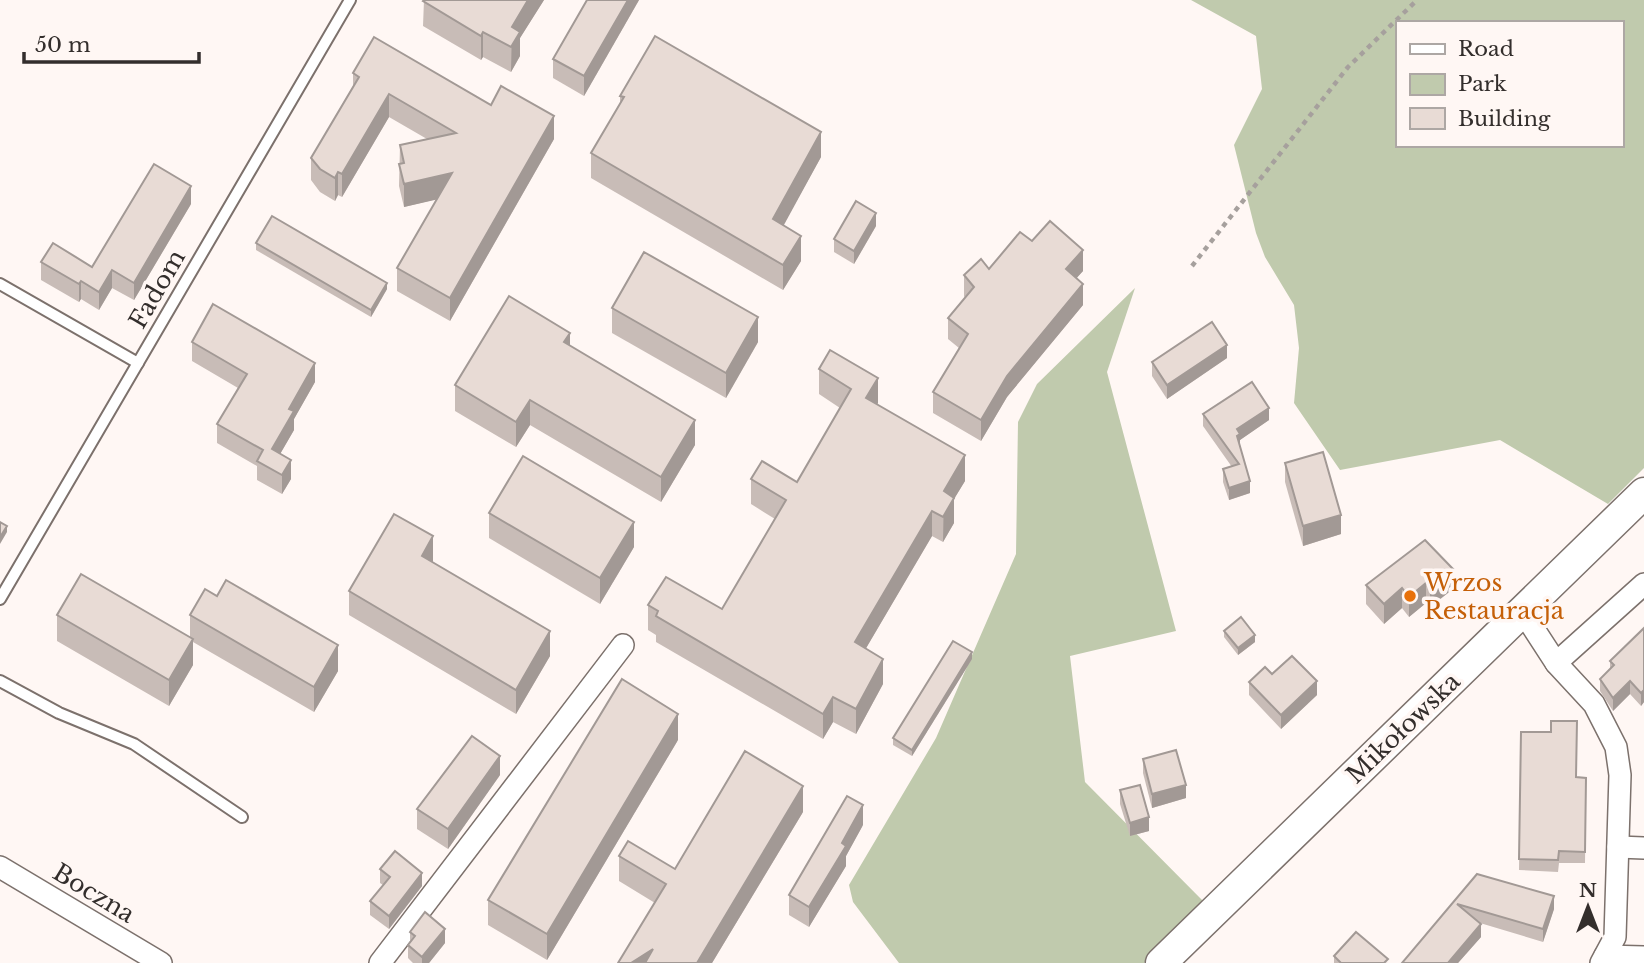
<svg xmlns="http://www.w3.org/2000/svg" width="1644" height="963" viewBox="0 0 1644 963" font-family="'Libre Baskerville',serif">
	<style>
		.green { fill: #c0caad; fill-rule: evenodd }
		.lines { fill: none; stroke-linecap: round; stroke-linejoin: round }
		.lane-casing { stroke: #7c716c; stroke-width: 14 }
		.street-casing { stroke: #7c716c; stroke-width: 24 }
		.secondary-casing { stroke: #7c716c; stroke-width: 33 }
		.path { stroke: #a6a09d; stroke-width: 4.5; stroke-dasharray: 5 5; stroke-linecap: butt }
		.lane { stroke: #fff; stroke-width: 10 }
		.street { stroke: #fff; stroke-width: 21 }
		.secondary { stroke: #fff; stroke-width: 30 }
		.wall { fill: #c8bcb7 }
		.shaded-wall { fill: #a29995 }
		.building { fill: #e8dbd5; stroke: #a29995; stroke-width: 2 }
		.food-dot { fill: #e8710a; stroke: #fff7f4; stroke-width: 2.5 }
		.labels { text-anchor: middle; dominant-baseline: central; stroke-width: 7; stroke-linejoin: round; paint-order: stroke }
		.street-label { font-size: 24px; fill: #332e2c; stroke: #fff7f4 }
		.food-label { font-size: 24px; fill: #c56008; stroke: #fff7f4; text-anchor: start }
	</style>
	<rect width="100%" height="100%" fill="#fff7f4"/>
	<!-- green -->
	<g class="green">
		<path d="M1191,0H1644V468L1608,504L1500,440L1340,470L1294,403L1299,348L1294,305L1265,257L1256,233L1234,145L1262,89L1256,36ZM1397,23H1621V145H1397Z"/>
		<polygon points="1135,288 1107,372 1176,631 1070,656 1085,782 1205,903 1144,963 899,963 853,902 849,885 936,738 1016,554 1018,422 1037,384"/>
	</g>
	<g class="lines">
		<defs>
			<g id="lane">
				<polyline points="0,284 138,363"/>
				<polyline points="0,599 350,0"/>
				<polyline points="0,681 59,713 134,744 242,817"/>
			</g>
			<g id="street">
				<polyline points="1521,613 1530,623 1556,663 1594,704 1616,747 1620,775 1615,937 1601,963"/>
				<polyline points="1556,663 1644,584"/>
				<polyline points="1618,847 1644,848"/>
				<polyline points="0,867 161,963"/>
				<polyline points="1605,956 1644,957"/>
				<polyline points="380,963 623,645"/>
			</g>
			<polyline id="secondary" points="1161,963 1644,493"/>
		</defs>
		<!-- lane casing -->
		<use href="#lane" class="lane-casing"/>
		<!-- street casing -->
		<use href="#street" class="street-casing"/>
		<!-- secondary casing -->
		<use href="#secondary" class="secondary-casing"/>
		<!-- path -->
		<polyline class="path" points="1192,266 1348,67 1417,0"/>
		<!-- lane -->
		<use href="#lane" class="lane"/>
		<!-- street -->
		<use href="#street" class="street"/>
		<!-- secondary -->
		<use href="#secondary" class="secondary"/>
	</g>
	<!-- wall -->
	<g class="wall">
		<polygon points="424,0 544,0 520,38 520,56 511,72 483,57 481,60 423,26"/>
		<polygon points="587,0 639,0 584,96 553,78 553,59"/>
		<polygon points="353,73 491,105 554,139 450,321 397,291 397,268 437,199 404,207 399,186 400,145 427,139 389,117 342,197 338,195 335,201 320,192 311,180 311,158 353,86"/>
		<polygon points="620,96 821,157 783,225 801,261 783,290 591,178 591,153 620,103"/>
		<polygon points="191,204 134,300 112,288 99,310 81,299 79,302 41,280 41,262 92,267"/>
		<polygon points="876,226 854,264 834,252 834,239"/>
		<polygon points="1032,241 1083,271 1076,278 1083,305 1007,397 981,441 933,413 933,392 959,348 948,339 948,318 965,298 964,296 964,275 989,269"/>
		<polygon points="256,243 387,289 371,317 256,250"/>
		<polygon points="612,308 758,342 726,398 612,333"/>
		<polygon points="192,342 315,382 294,419 294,430 280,454 291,479 282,494 257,480 257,466 217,443 217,424 238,388 192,361"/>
		<polygon points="570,346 695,445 661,502 530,425 516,447 455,411 455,385"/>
		<polygon points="1227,358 1167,399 1152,376 1152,362"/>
		<polygon points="819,369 878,403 877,404 965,481 954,499 954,523 943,542 932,536 866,648 883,684 856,734 833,722 823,739 656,642 656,635 648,630 648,605 722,609 775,519 751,504 751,479 797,482 840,408 819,394"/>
		<polygon points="1203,414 1269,420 1240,440 1240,445 1250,493 1229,500 1223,482 1223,469 1232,467 1203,426"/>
		<polygon points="1285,463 1341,534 1303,546 1285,482"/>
		<polygon points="489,513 634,547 600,604 489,538"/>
		<polygon points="1425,540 1453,589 1430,607 1426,603 1409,617 1402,608 1384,624 1366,604 1366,585"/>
		<polygon points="433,561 432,562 550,656 516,714 349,615 349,591"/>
		<polygon points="57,615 190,638 190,615 338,671 314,712 193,642 193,665 169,706 57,641"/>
		<polygon points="1644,628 1644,702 1641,706 1630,694 1613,711 1600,691 1600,679 1610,669 1610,661"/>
		<polygon points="1224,631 1255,642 1238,655 1224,637"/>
		<polygon points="972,659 912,756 893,745 893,738"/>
		<polygon points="1272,674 1317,695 1281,729 1249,695 1249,682"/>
		<polygon points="1521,732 1551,732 1576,777 1586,778 1585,863 1559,863 1558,872 1519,870"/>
		<polygon points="678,740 547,960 488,925 488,900"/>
		<polygon points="1143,759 1186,798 1152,808 1143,773"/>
		<polygon points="500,775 448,849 417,829 417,809"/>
		<polygon points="1120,790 1149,831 1130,836 1120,804"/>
		<polygon points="803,812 712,963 618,963 655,903 619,881 619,856 675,869"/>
		<polygon points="863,825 846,856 846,866 809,927 789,915 789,895"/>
		<polygon points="380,869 422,886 389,929 370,915 370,901 383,885 380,883"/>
		<polygon points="1477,874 1554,909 1543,942 1480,923 1481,937 1458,963 1402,963"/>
		<polygon points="410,932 445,943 429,963 413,963 408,958 408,945 410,942"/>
		<polygon points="1334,956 1388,963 1334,963"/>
	</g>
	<!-- shaded-wall -->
	<g class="shaded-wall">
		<polygon points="528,0 544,0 520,38 520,56 511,72 512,27"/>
		<polygon points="628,0 639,0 584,96 584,76"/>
		<polygon points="483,32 483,57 481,60 481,36"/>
		<polygon points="389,94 389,117 342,197 342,174"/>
		<polygon points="554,116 554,139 450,321 450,298"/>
		<polygon points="821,132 821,157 773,245 773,219"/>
		<polygon points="338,172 338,195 335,201 335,178"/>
		<polygon points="452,173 452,196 404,207 404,184"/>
		<polygon points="191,186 191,204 134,300 134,283"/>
		<polygon points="876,213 876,226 854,264 854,251"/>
		<polygon points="801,236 801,261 783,290 783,265"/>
		<polygon points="1083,250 1083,271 1066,290 1066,269"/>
		<polygon points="112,270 112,288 99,310 99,292"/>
		<polygon points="81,281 81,299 79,302 79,284"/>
		<polygon points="387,283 387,289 371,317 371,310"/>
		<polygon points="1083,284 1083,305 1007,397 981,441 981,420 1007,376"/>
		<polygon points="758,317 758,342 726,398 726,373"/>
		<polygon points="570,333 570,358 564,342"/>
		<polygon points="1227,345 1227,358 1167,399 1167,385"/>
		<polygon points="315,363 315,382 294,419 294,430 272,468 272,449 289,409"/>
		<polygon points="878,378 878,403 866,423 866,398"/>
		<polygon points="530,400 530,425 516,447 516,422"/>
		<polygon points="1269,408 1269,420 1240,440 1240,446 1237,448 1237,429"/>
		<polygon points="695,420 695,445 661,502 661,477"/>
		<polygon points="965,455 965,481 954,499 954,523 943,542 944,491"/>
		<polygon points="291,460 291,479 282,494 282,475"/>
		<polygon points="1250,481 1250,493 1229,500 1229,488"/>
		<polygon points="932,511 932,536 855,667 855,642"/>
		<polygon points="1341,515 1341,534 1303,546 1303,526"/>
		<polygon points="634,522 634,547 600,604 600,578"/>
		<polygon points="7,526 7,532 0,544 0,537"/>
		<polygon points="433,536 433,561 422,581 422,556"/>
		<polygon points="1453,569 1453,589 1430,607 1430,588"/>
		<polygon points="1426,583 1426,603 1409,617 1409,597"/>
		<polygon points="1402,588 1402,608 1384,624 1384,604"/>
		<polygon points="550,631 550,656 516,714 516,690"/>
		<polygon points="1255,635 1255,642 1238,655 1238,648"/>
		<polygon points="193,639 193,665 169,706 169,680"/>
		<polygon points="338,645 338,671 314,712 314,687"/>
		<polygon points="972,652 972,659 912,756 912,750"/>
		<polygon points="883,659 883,684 856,734 856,709"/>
		<polygon points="1317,681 1317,695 1281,729 1281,715"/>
		<polygon points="1630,681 1630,694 1613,711 1613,698"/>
		<polygon points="1644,690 1644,702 1641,706 1641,693"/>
		<polygon points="833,697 833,722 823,739 823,714"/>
		<polygon points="678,714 678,740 547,960 547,934"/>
		<polygon points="500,756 500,775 448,849 448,829"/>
		<polygon points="1186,785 1186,798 1152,808 1152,794"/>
		<polygon points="803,786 803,812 712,963 697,963"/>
		<polygon points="863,805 863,825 846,856 846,866 809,927 809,907 842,843"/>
		<polygon points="1149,817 1149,831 1130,836 1130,823"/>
		<polygon points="422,873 422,886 389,929 389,916"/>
		<polygon points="1554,896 1554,909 1543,942 1543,929"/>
		<polygon points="1481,924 1481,937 1458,963 1448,963"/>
		<polygon points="445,929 445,943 429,963 422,963 422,957"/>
		<polygon points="653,949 653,963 631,963"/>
	</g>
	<!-- building -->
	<g class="building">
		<polygon points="424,0 528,0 512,27 520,32 511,47 483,32 481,36 423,1"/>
		<polygon points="587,0 628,0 584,76 553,59"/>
		<polygon points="655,36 821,132 773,219 801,236 783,265 591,153 624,97 620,96"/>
		<polygon points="374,37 491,105 501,86 554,116 450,298 397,268 452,173 404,184 399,164 404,163 400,145 456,133 389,94 342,174 338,172 335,178 320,169 311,158 359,77 353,73"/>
		<polygon points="154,164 191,186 134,283 112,270 99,292 81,281 79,284 41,262 53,243 92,267"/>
		<polygon points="856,201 876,213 854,251 834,239"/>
		<polygon points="272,216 387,283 371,310 256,243"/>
		<polygon points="1050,221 1083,250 1066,269 1083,284 1007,376 981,420 933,392 968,334 948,318 974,287 964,275 981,259 989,269 1020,232 1032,241"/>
		<polygon points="644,252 758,317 726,373 612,308"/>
		<polygon points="509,296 570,333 564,342 695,420 661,477 530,400 516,422 455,385"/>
		<polygon points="213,304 315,363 289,409 294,411 272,449 291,460 282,475 257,461 263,450 217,424 247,374 192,342"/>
		<polygon points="1212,322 1227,345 1167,385 1152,362"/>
		<polygon points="830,350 878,378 866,398 965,455 944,491 954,498 943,517 932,511 855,642 883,659 856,709 833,697 823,714 656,616 658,611 648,605 666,577 722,609 786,500 751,479 762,461 797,482 851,389 819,369"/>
		<polygon points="1252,382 1269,408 1237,429 1240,434 1237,436 1250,481 1229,488 1223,469 1239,464 1203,414"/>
		<polygon points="1323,452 1341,515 1303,526 1285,463"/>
		<polygon points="523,456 634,522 600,578 489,513"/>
		<polygon points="394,514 433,536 422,556 550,631 516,690 349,591"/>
		<polygon points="0,522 7,526 0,537"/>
		<polygon points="1425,540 1453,569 1430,588 1426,583 1409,597 1402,588 1384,604 1366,585"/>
		<polygon points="81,574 193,639 169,680 57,615"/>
		<polygon points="226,580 338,645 314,687 190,615 205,589 217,596"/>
		<polygon points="1241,617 1255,635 1238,648 1224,631"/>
		<polygon points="1644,628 1644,690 1641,693 1630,681 1613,698 1600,679 1614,665 1610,661"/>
		<polygon points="953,641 972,652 912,750 893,738"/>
		<polygon points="1292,656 1317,681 1281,715 1249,682 1265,667 1272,674"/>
		<polygon points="622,679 678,714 547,934 488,900"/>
		<polygon points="1551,721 1577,721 1576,777 1586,778 1585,852 1559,851 1558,860 1519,859 1521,732 1551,732"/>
		<polygon points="472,736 500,756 448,829 417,809"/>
		<polygon points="1176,750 1186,785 1152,794 1143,759"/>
		<polygon points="745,751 803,786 697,963 645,963 653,949 631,963 618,963 666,884 619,856 628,841 675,869"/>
		<polygon points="1140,785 1149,817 1130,823 1120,790"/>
		<polygon points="847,796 863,805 842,843 846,846 809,907 789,895"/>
		<polygon points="395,851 422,873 389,916 370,901 390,877 380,869"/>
		<polygon points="1477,874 1554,896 1543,929 1457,904 1481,924 1448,963 1402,963"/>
		<polygon points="425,912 445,929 422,957 408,945 415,936 410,932"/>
		<polygon points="1356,932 1388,959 1384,963 1341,963 1334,956"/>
	</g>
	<!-- markers -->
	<circle class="food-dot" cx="1410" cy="596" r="7"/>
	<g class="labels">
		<!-- street labels -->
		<g class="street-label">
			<text transform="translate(157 289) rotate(-60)">Fadom</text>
			<text transform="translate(1403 728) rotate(-44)">Mikołowska</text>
			<text transform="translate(94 893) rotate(31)">Boczna</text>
		</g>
		<!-- food labels -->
		<g class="food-label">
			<text x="1424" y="582">Wrzos<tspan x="1424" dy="28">Restauracja</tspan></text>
		</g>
	</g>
	<!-- legend -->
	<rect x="1396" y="21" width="228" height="126" fill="#fff7f4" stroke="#ada7a4" stroke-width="2"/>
	<rect x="1410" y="44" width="35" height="10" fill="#ffffff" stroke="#ada7a4" stroke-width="2"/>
	<text x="1458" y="56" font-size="21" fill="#332e2c">Road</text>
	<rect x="1410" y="74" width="35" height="21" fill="#c0caad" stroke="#ada7a4" stroke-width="2"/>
	<text x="1458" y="91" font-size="21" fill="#332e2c">Park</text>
	<rect x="1410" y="108" width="35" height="21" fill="#e8dbd5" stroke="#ada7a4" stroke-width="2"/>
	<text x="1458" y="126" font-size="21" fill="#332e2c">Building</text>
	<!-- north arrow -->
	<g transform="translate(1588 907)" stroke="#fff7f4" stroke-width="5" paint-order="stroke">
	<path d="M0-5L12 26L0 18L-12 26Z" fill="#332e2c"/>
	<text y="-10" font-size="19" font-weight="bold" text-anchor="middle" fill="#332e2c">N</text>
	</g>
	<!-- scale -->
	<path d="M24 52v10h175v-10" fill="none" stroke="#332e2c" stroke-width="3.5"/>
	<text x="35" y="52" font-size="21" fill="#332e2c" stroke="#fff7f4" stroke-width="5" paint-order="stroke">50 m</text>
</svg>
